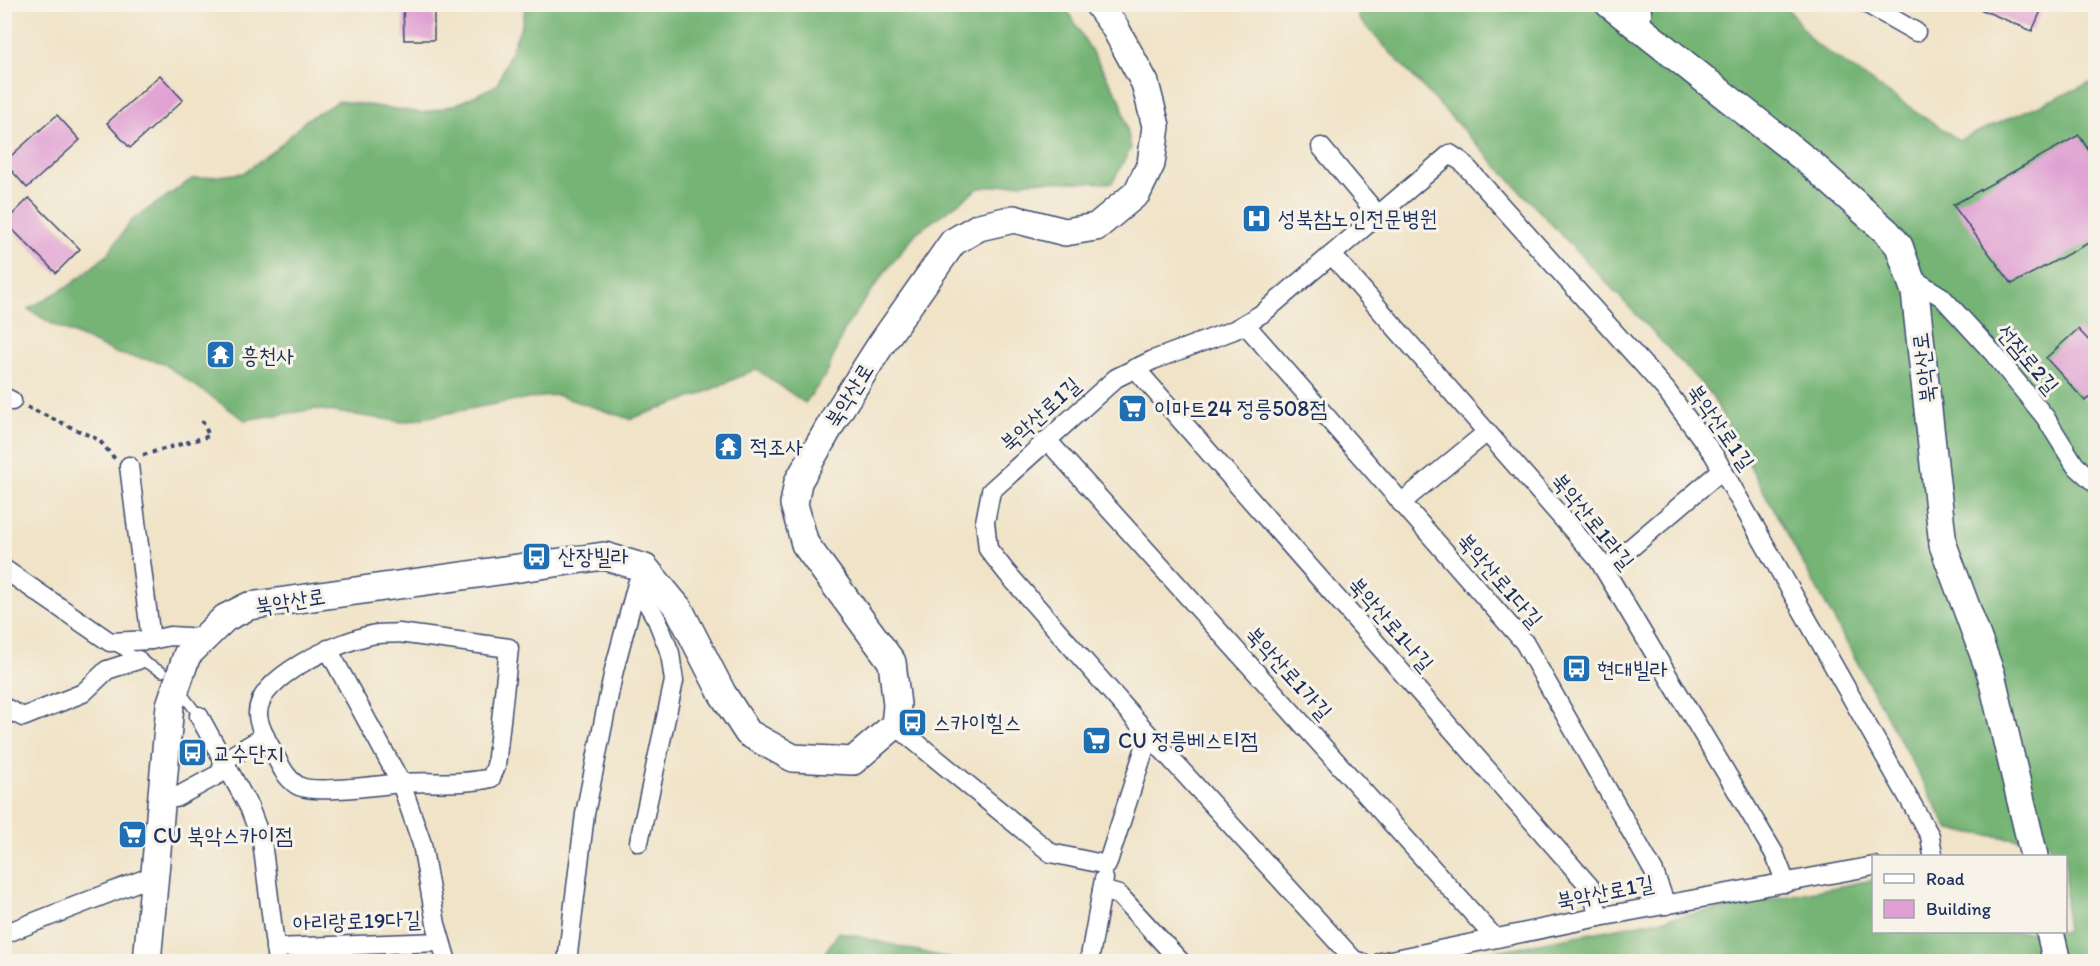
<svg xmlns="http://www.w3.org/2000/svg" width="2100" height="966" viewBox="0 0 2100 966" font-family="Itim,'Poor Story',sans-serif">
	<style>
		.forest { fill: #75b475; stroke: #48726a; stroke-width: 1.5 }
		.building { fill: #e0a0d3 }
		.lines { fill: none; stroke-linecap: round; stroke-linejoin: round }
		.lane-casing { stroke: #3b4a6e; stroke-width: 12 }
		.street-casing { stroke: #3b4a6e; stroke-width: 21 }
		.secondary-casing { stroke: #3b4a6e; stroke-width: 30 }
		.path { stroke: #3b4a6e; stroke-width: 4; stroke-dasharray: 4.5 4.5; stroke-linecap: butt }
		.lane { stroke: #fff; stroke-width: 9 }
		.street { stroke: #fff; stroke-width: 18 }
		.secondary { stroke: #fff; stroke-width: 27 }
		.labels { text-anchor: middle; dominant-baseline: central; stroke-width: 6; stroke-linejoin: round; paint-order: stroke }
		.poi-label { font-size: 22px; fill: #1b2f5e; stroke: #f7f3e8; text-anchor: start }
		.street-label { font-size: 22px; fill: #1b2f5e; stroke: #f7f3e8 }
	</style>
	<rect width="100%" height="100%" fill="#f7f3e8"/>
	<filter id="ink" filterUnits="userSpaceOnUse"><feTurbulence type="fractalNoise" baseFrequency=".0167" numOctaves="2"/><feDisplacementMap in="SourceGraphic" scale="12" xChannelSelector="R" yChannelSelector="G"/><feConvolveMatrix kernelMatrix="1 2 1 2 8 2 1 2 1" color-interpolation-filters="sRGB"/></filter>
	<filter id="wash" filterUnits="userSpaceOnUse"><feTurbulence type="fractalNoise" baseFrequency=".008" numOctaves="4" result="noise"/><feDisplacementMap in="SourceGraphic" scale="24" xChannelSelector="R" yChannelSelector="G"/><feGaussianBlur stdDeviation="1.35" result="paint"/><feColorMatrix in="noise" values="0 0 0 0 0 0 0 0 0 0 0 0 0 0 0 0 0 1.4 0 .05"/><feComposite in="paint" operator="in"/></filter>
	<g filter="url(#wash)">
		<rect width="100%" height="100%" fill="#f0e3c7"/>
		<!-- forest -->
		<g class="forest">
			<polygon points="526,5 1064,5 1121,101 1131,148 1112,183 1037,181 979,188 916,233 885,272 845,328 826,375 805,403 756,369 699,395 630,419 556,395 505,402 403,422 315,409 245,420 161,362 118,354 54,325 28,309 70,285 106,256 132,220 192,179 243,173 276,149 307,119 339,101 423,113 455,105 497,85 522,24"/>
			<polygon points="1357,5 1785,5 1814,43 1959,140 2095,81 2095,961 1444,961 1873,880 1874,932 2066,932 2066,856 2052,856 2048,843 1949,830 1710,393 1359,19"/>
			<polygon points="839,932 960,961 819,961"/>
		</g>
		<g id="blocks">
			<!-- building -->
			<g class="building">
				<polygon points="403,4 434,4 434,40 404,40"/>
				<polygon points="1968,4 2044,4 2032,31"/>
				<polygon points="160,75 183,100 130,148 107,123"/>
				<polygon points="57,115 80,140 27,188 4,162"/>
				<polygon points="2079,135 2096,162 2096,239 2012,284 1953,205"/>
				<polygon points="29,198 80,249 56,273 5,222"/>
				<polygon points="2078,329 2096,348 2096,392 2085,401 2046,358"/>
			</g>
		</g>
	</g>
	<g filter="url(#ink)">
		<use href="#blocks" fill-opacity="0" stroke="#3b4a6e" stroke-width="1.5"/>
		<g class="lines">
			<defs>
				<g id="lane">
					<polyline points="114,645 162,672"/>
					<polyline points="184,696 199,716"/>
				</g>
				<g id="street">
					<polyline points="1639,4 1642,12 1641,30"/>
					<polyline points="1867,4 1916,32"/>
					<polyline points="1321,147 1378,215"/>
					<polyline points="1332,255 1598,559 1774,853 1786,883"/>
					<polyline points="1910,277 1942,297 1994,354 2045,417 2075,465 2096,484"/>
					<polyline points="1245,324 1524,642 1654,872 1666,905"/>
					<polyline points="1135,368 1591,888 1599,917"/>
					<polyline points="4,397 12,401"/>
					<polyline points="1047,440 1495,938"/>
					<polyline points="129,466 151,640"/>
					<polyline points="1401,503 1487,432"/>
					<polyline points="4,569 110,642 151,640 170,636 204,638"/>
					<polyline points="1605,570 1723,469"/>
					<polyline points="635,592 646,601 657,620 670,653 674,681 639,842"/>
					<path d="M399,633L509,648L496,766L491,778C461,785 431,781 401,783C381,785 311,795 297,785C284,777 278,760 271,748C266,739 258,725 258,714C257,676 340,642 371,635C380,633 390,634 399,633Z"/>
					<polyline points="328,649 401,783 422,844 436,924 447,962"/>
					<polyline points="4,707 23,717 83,693 107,670 138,660"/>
					<polyline points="199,716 249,807 262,841 277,962"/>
					<polyline points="895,725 1051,853 1107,865 1149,735 1354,960 1361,962"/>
					<polyline points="1149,735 1007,573 988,549 985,522 991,491 1116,378 1153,360 1234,330 1263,313 1450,154 1462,162 1666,390 1714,455 1930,836 1933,855"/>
					<polyline points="162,798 175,798 221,773 223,761 265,736"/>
					<polyline points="1102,890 1119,895 1181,962"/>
					<polyline points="4,934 155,875"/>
					<polyline points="275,948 441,942"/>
					<polyline points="567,962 585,814 614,670 637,584 645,568"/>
					<polyline points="1089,962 1104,879"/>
					<polyline points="1381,962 1599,917 1874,866"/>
				</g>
				<g id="secondary">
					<polyline points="1609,4 1810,163 1887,232 1899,246 1915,292 1943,545 1991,674 2034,856"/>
					<polyline points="2050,932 2057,962"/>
					<polyline points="147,962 170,705 187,655 225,618 249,606 604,556 645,568 679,609 722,693 748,733 793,758 853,761 895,725 897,705 892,662 805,544 794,504 798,482 838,412 880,346 953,242 979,227 1014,219 1065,232 1096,227 1137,193 1151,164 1156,126 1145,83 1114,26 1098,4"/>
				</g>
			</defs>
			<!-- lane casing -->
			<use href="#lane" class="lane-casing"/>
			<!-- street casing -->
			<use href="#street" class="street-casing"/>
			<!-- secondary casing -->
			<use href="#secondary" class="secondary-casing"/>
			<!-- path -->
			<g class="path">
				<polyline points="27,407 99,440 115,459"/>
				<polyline points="143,455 209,436 201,417"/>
			</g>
			<!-- lane -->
			<use href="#lane" class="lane"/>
			<!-- street -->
			<use href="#street" class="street"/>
			<!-- secondary -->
			<use href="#secondary" class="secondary"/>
		</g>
	</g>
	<!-- icons -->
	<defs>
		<symbol id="hospital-square" viewBox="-11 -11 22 22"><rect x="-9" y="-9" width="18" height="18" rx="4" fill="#1f6fb2" stroke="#f7f3e8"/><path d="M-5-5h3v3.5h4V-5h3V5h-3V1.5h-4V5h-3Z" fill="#fff"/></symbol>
		<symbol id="temple-square" viewBox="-11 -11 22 22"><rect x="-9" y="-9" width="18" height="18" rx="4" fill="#1f6fb2" stroke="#f7f3e8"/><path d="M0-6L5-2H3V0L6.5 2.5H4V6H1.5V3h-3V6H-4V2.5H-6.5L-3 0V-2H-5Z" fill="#fff"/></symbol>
		<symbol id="supermarket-square" viewBox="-11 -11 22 22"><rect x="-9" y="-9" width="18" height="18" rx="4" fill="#1f6fb2" stroke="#f7f3e8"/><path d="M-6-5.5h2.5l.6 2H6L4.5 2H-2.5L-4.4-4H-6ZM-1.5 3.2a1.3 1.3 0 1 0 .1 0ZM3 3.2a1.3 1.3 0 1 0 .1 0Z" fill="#fff"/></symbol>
		<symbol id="bus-square" viewBox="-11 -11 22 22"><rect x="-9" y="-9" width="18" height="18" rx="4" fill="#1f6fb2" stroke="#f7f3e8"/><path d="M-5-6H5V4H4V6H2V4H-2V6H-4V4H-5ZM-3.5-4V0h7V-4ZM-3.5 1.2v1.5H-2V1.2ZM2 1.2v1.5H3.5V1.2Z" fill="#fff"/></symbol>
	</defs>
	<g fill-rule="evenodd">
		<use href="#hospital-square" x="1240" y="202" width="33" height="33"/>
		<use href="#temple-square" x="204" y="338" width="33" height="33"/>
		<use href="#supermarket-square" x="1116" y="392" width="33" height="33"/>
		<use href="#temple-square" x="712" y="430" width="33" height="33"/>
		<use href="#bus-square" x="520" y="540" width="33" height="33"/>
		<use href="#bus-square" x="1560" y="652" width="33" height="33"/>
		<use href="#bus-square" x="896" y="706" width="33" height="33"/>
		<use href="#supermarket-square" x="1080" y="724" width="33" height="33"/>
		<use href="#bus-square" x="176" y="736" width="33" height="33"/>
		<use href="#supermarket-square" x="116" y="818" width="33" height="33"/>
	</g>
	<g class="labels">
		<!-- poi labels -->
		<g class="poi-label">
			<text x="1278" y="218">성북참노인전문병원</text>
			<text x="241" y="355">흥천사</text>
			<text x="1154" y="408">이마트24 정릉508점</text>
			<text x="750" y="446">적조사</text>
			<text x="558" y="556">산장빌라</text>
			<text x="1597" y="669">현대빌라</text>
			<text x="933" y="722">스카이힐스</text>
			<text x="1118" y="740">CU 정릉베스티점</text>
			<text x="213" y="753">교수단지</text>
			<text x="153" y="835">CU 북악스카이점</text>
		</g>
		<!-- street labels -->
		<g class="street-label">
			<text transform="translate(2028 359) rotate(50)">선잠로2길</text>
			<text transform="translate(1924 368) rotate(-97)">북악산로</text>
			<text transform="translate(849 395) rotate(-58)">북악산로</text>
			<text transform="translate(1040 414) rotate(-42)">북악산로1길</text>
			<text transform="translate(1721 427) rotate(55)">북악산로1길</text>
			<text transform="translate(1593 521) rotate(51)">북악산로1라길</text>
			<text transform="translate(1500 580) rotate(49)">북악산로1다길</text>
			<text transform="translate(290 601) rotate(-9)">북악산로</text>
			<text transform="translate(1391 624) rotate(49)">북악산로1나길</text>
			<text transform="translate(1289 673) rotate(48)">북악산로1가길</text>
			<text transform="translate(1605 892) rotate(-11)">북악산로1길</text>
			<text transform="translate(357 921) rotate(-2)">아리랑로19다길</text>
		</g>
	</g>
	<!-- margin -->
	<rect width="2100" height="966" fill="none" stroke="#f7f3e8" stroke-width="24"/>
	<!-- legend -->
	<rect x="1872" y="855" width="195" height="78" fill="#f7f3e8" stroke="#9fa5b1" stroke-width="1.5"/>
	<rect x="1884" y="874" width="30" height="9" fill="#ffffff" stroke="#9fa5b1" stroke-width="1.5"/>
	<text x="1926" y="885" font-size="18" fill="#1b2f5e">Road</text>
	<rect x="1884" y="900" width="30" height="18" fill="#e0a0d3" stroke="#9fa5b1" stroke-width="1.5"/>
	<text x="1926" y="915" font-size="18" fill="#1b2f5e">Building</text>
</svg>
